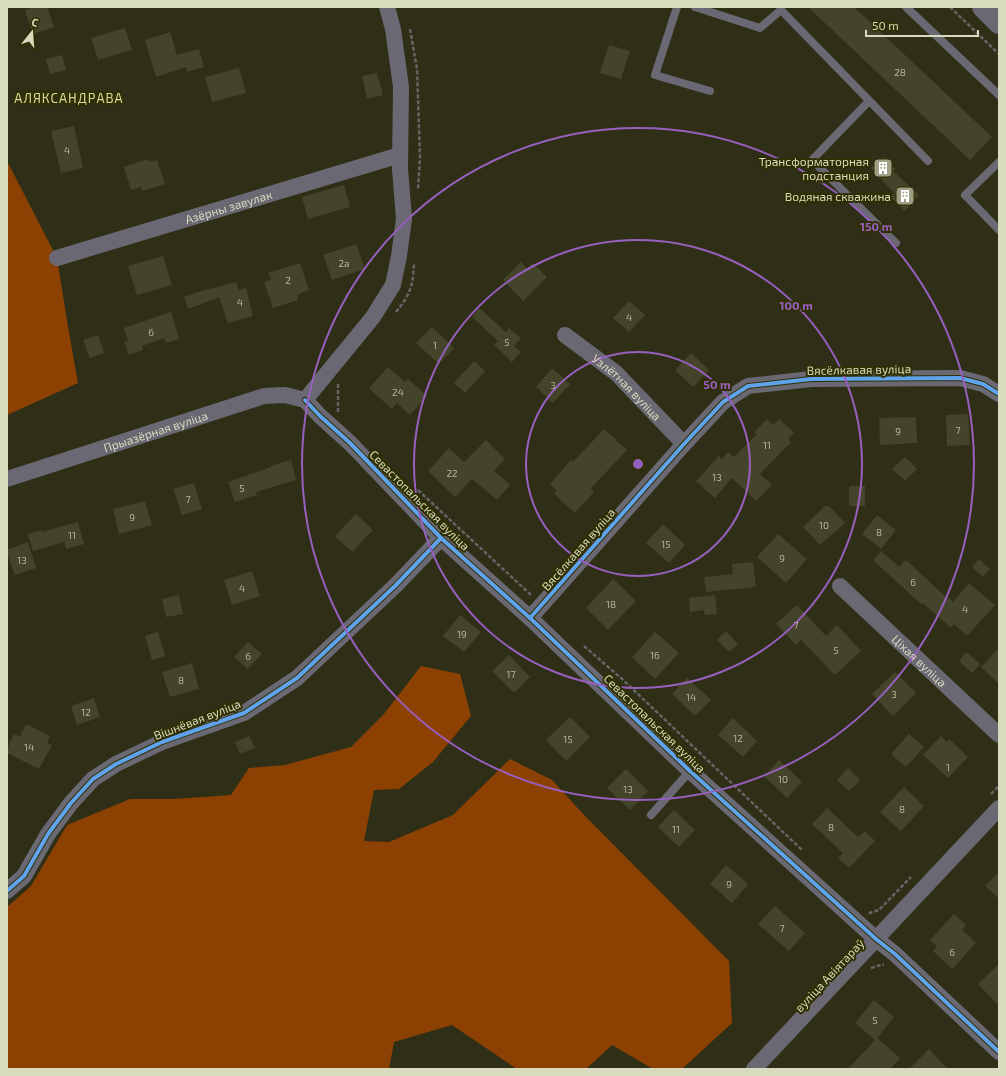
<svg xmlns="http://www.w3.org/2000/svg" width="1006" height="1076" viewBox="0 0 1006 1076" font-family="'Exo 2',sans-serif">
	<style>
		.green { fill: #8c4103 }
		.building { fill: #44442a }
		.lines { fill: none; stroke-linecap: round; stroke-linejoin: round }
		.path { stroke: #666565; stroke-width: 2.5; stroke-dasharray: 4 2; stroke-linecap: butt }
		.service { stroke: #6a6872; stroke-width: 8 }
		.minor { stroke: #6a6872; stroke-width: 16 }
		.secondary { stroke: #6a6870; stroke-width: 22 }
		.cycleway-casing { stroke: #2f2f02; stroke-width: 6 }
		.cycleway { stroke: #60a3ed; stroke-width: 4 }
		.ring { fill: none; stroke: #9760bf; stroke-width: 2 }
		.labels { text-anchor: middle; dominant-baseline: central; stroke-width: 4; stroke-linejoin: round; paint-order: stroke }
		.number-label { font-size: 10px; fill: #b4b599 }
		.poi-label { font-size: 12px; fill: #d9dbbe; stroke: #2f2f02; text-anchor: end }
		.street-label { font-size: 12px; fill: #d9dbbe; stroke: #2f2f02 }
		.neighbourhood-label { font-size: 13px; letter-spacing: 1px; fill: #d6d79c; stroke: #2f2f02 }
		.centre { fill: #9760bf; stroke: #2f2f02; stroke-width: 2 }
		.ring-label { font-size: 12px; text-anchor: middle; font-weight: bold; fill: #9760bf; stroke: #2f2f02; stroke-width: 4; stroke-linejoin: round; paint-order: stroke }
	</style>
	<rect width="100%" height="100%" fill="#2f2f17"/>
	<!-- green -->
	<g class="green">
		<polygon points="7,161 57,258 68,327 78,383 7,415"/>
		<polygon points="421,666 460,674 471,716 433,762 399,789 374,790 364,841 389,842 453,815 510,759 552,780 585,816 729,961 732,1023 682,1069 653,1069 612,1045 586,1069 517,1069 452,1025 394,1042 389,1069 7,1069 7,907 31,886 67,825 130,799 174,799 231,795 249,768 285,765 351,747 384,714"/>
	</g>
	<!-- building -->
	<g class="building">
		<polygon points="34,7 47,7 54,27 33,34 25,10"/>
		<polygon points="808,7 854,7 992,137 970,160"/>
		<polygon points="125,28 132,50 98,60 91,38"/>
		<polygon points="170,32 177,55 199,49 204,67 187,72 186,67 156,77 145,40"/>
		<polygon points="609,45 630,51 621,79 600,73"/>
		<polygon points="62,55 66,70 50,74 46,59"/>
		<polygon points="239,68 246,93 212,102 205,77"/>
		<polygon points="377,73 383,95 367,99 362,76"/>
		<polygon points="74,126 83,168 61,173 51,131"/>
		<polygon points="884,157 895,169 893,171 919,195 905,211 890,197 894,193 871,168"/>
		<polygon points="148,159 149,162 157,160 165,184 142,191 141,187 131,190 124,167"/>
		<polygon points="344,185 350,207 308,219 302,197"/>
		<polygon points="356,244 365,269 332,280 323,255"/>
		<polygon points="163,256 172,285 137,295 128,266"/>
		<polygon points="521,262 527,269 533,263 547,277 523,301 503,280"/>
		<polygon points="300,263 309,290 297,295 298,300 273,308 264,282 271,280 268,273"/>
		<polygon points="236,282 239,290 246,288 253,316 228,323 219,297 188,309 184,297 198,292"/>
		<polygon points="629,301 645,315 629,332 613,318"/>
		<polygon points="479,308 506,332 509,328 521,338 514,346 521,352 512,362 494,345 498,341 472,317"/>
		<polygon points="171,312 179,339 166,343 164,338 142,346 143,350 129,355 124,342 128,341 124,328"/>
		<polygon points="432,327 454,348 439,364 416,343"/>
		<polygon points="98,335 104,353 90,358 83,340"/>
		<polygon points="691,353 709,370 693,387 675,370"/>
		<polygon points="474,361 485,371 465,393 454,383"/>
		<polygon points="388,367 405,382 408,379 427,396 410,415 397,403 392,409 369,388"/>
		<polygon points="552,368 570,384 553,403 536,387"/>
		<polygon points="968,414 970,445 947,446 946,415"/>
		<polygon points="916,417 917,443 880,445 879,418"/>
		<polygon points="767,419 773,425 779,419 794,433 788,439 791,442 760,474 772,485 756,501 732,478 715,498 696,481 719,456 722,459 728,452 734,457 757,434 754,432"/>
		<polygon points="604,429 627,450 591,488 594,492 575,513 554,494 557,491 550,484 571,460 573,462"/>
		<polygon points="486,440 505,459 494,471 510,485 497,500 472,479 455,497 428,471 449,448 464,462"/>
		<polygon points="905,457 917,469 905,481 892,469"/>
		<polygon points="291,460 296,480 256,492 257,495 235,502 228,482 271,467 270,466"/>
		<polygon points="194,483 202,509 182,515 173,489"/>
		<rect x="849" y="486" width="16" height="20"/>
		<polygon points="145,501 152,525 119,534 113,509"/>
		<polygon points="825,506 829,506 845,523 820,545 803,527"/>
		<polygon points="356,514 373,530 352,552 335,536"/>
		<polygon points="877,515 896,530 881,549 862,534"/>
		<polygon points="78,522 84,544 66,549 64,542 33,551 28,534 41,530 41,532"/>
		<polygon points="663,524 685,545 669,563 646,543"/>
		<polygon points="778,534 807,559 786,583 757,557"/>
		<polygon points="28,542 36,568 15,575 7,553 7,550"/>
		<polygon points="881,551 899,567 906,560 948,599 949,598 953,602 969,583 995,605 967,636 954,624 951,628 923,603 921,604 873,560"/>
		<polygon points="979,559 990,569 983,577 972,567"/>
		<polygon points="753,562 756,587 706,592 704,577 733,574 732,564"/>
		<polygon points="252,571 260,596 232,605 224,580"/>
		<polygon points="613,579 636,601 608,630 586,608"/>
		<polygon points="179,595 183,614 166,617 162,599"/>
		<polygon points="715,595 717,614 705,615 704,610 690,612 689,598"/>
		<polygon points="797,605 826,636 837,625 861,651 835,675 801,640 796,645 776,624"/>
		<polygon points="460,615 481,632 464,652 443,636"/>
		<polygon points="726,631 738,644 729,652 717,640"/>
		<polygon points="158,632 165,656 152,660 145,636"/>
		<polygon points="655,632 679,653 655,679 632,657"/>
		<polygon points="248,642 262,654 248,669 234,657"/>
		<polygon points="999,648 999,684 981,667"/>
		<polygon points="966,652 980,664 972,673 959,661"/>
		<polygon points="509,655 530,677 514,693 492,671"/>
		<polygon points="192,663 199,689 170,697 162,672"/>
		<polygon points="895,672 916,693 893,716 872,694"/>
		<polygon points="687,678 711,700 695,716 672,694"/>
		<polygon points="94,698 100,717 77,725 71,706"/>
		<polygon points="570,717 590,737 566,761 546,740"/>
		<polygon points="733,718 757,741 743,757 718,735"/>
		<polygon points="26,724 50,736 47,743 52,745 39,769 7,753 7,749 14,734 20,737"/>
		<polygon points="909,734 924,747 906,767 891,754"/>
		<polygon points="249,736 255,748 240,754 235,742"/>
		<polygon points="941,736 947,742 949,739 968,757 948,778 923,755"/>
		<polygon points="779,760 802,782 787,798 764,776"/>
		<polygon points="848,768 860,780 849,791 837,780"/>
		<polygon points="626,769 648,791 630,810 607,788"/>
		<polygon points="904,787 924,806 901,831 880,812"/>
		<polygon points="827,808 858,837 865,831 875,841 849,868 838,858 843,853 812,824"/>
		<polygon points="674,810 695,830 679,847 658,827"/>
		<polygon points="726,865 748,884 732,903 710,884"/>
		<polygon points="999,872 999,899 985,886"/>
		<polygon points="775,906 805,933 789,951 758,924"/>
		<polygon points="954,914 966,925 962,930 976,943 952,969 933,951 937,946 930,940"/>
		<polygon points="999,964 999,1006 978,984"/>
		<polygon points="874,1000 894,1017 877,1038 900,1058 890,1069 848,1069 875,1040 855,1023"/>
		<polygon points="929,1049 948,1069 909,1069"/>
	</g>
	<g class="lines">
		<!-- path -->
		<g class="path">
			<polyline points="950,7 999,54"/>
			<polyline points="410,29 417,69 420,157 418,189"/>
			<path d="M396,312C410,295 413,286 414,264"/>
			<polyline points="338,412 338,383"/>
			<polyline points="418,490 531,595"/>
			<polyline points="584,646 621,678 802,850"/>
			<polyline points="991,794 999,786"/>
			<polyline points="869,912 870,913 879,910 911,877"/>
			<polyline points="871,968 881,965 884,965"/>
		</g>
		<!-- service -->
		<g class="service">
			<polyline points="677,7 655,75 710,91"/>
			<polyline points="695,7 760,28 781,10 928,161"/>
			<polyline points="906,7 999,95"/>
			<polyline points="869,101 812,160 896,243"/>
			<polyline points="999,162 965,195 999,230"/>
			<polyline points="651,815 690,771"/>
		</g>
		<!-- minor -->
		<g class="minor">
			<path id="s1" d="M57,258L400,155"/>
			<path id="s2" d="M565,335L616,373L684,444"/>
			<polyline points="305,400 320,416 350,443 441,538 530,618 690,771 876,939 895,954 999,1052"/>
			<polyline points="305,400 373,317 393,285 399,256 404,219 400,169 401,87 393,29 387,7"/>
			<path id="s3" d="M7,479L264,396L285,395L305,400"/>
			<path id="s4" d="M840,586L999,735"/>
			<polyline points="530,618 684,444 723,402 748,386 811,379 960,378 983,384 999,394"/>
			<polyline points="7,891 24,876 48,834 71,803 93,779 116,764 162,742 244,713 297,678 395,586 441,538"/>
			<polyline points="754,1069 999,808"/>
		</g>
		<!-- secondary -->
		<polyline class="secondary" points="983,7 999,23"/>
		<defs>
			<g id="cycleway">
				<polyline points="305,400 320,416 350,443 441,538 530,618 690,771 876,939 895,954 999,1052"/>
				<polyline points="530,618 684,444 723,402 748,386 811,379 960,378 983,384 999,394"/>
				<polyline points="7,891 24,876 48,834 71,803 93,779 116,764 162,742 244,713 297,678 395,586 441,538"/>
			</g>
		</defs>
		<!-- cycleway casing -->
		<use href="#cycleway" class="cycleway-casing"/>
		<!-- cycleway -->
		<use href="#cycleway" class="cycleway"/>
	</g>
	<!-- distance rings -->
	<g class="ring">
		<circle cx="638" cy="464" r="112"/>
		<circle cx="638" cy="464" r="224"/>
		<circle cx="638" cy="464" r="336"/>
	</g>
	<!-- icons -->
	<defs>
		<symbol id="building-square" viewBox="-11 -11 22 22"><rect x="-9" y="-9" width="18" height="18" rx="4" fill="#9e9f84" stroke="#2f2f02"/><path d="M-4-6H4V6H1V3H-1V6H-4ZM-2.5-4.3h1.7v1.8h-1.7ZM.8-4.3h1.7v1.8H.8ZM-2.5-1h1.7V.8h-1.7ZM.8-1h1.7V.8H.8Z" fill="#fff"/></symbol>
	</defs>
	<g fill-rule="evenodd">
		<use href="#building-square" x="872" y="157" width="22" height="22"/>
		<use href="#building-square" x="894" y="185" width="22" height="22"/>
	</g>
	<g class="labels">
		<!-- number labels -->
		<g class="number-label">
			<text x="900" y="72">28</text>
			<text x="67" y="150">4</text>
			<text x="344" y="263">2а</text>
			<text x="288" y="280">2</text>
			<text x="240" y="302">4</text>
			<text x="629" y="317">4</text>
			<text x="151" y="332">6</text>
			<text x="507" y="342">5</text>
			<text x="435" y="345">1</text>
			<text x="553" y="385">3</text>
			<text x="398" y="392">24</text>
			<text x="958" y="430">7</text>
			<text x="898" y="431">9</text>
			<text x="767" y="445">11</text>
			<text x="452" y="473">22</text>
			<text x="717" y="477">13</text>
			<text x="242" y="488">5</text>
			<text x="188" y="499">7</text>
			<text x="132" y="517">9</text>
			<text x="824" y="525">10</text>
			<text x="879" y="532">8</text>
			<text x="72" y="535">11</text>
			<text x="666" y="544">15</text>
			<text x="782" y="558">9</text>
			<text x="22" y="560">13</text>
			<text x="913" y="582">6</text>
			<text x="242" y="588">4</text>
			<text x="611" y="604">18</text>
			<text x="965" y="609">4</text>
			<text x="796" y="625">7</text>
			<text x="462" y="634">19</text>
			<text x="836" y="650">5</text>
			<text x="655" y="655">16</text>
			<text x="248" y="656">6</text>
			<text x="511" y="674">17</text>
			<text x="181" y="680">8</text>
			<text x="894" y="694">3</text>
			<text x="691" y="697">14</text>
			<text x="86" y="712">12</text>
			<text x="738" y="738">12</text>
			<text x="568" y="739">15</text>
			<text x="29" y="747">14</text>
			<text x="948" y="767">1</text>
			<text x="783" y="779">10</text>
			<text x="628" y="789">13</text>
			<text x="902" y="809">8</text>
			<text x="831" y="827">8</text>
			<text x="676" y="829">11</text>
			<text x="729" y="884">9</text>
			<text x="782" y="928">7</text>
			<text x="952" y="952">6</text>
			<text x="875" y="1020">5</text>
		</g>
		<!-- poi labels -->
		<g class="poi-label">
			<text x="869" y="161">Трансформаторная<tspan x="869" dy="14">подстанция</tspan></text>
			<text x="891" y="196">Водяная скважина</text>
		</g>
		<!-- street labels -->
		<g class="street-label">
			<text stroke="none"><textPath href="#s1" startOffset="179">Азёрны завулак</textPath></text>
			<text transform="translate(859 369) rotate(-1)">Вясёлкавая вуліца</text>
			<text stroke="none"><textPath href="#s2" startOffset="81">Узлётная вуліца</textPath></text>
			<text stroke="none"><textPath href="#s3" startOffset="156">Прыазёрная вуліца</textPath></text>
			<text transform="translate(420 500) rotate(45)">Севастопальская вуліца</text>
			<text transform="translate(578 549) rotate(-49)">Вясёлкавая вуліца</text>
			<text stroke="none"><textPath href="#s4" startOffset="109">Ціхая вуліца</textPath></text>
			<text transform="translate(197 719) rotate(-21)">Вішнёвая вуліца</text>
			<text transform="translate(655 723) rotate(44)">Севастопальская вуліца</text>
			<text transform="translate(829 975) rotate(-47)">вуліца Авіятараў</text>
		</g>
		<!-- neighbourhood labels -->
		<g class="neighbourhood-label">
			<text x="69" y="98">АЛЯКСАНДРАВА</text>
		</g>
	</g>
	<circle cx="638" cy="464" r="6" class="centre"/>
	<g class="ring-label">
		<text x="876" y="231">150 m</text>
		<text x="796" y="310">100 m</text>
		<text x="717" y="389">50 m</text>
	</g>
	<!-- border -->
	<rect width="1006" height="1076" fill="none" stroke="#d9dbbe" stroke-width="16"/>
	<!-- north arrow -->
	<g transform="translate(32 32) rotate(17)" stroke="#2f2f02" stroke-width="3" paint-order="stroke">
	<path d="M0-3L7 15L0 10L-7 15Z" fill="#d9dbbe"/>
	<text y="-6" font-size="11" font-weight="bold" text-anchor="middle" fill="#d9dbbe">С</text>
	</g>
	<!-- scale -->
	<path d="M866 30v6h112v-6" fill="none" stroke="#d9dbbe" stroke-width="2"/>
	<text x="872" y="30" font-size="12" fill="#d9dbbe" stroke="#2f2f02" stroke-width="3" paint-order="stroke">50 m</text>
</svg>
